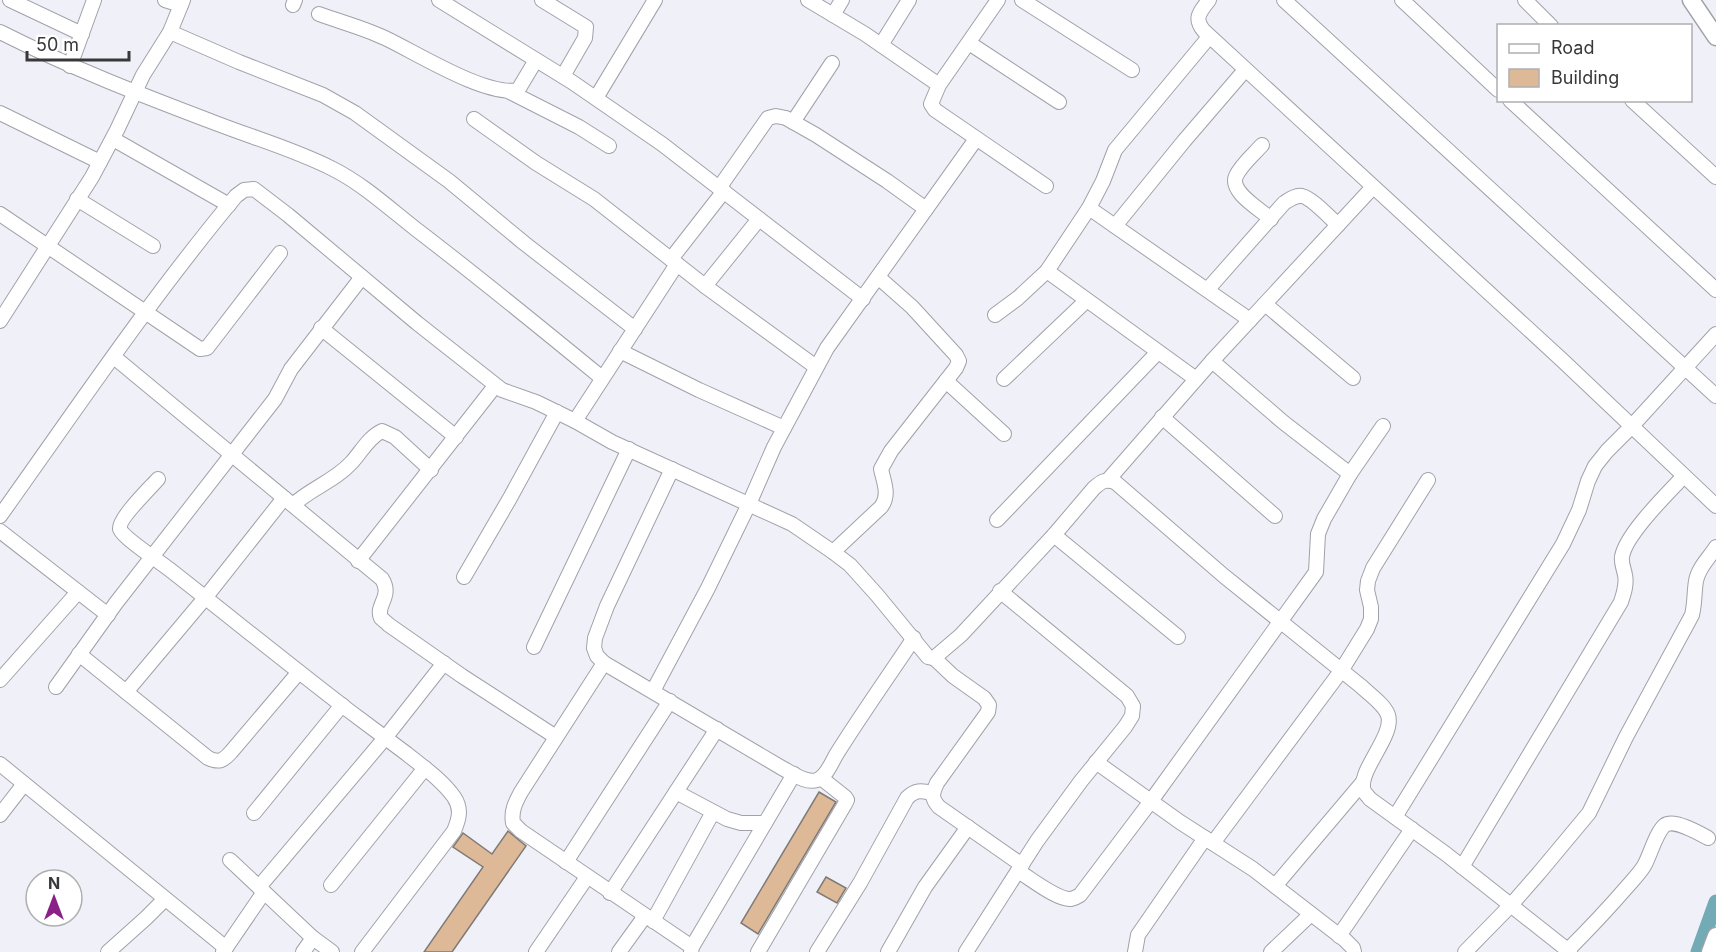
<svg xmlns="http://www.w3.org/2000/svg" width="1716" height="952" viewBox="0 0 1716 952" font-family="Inter,sans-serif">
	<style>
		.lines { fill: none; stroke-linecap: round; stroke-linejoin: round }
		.canal { stroke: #72aab6; stroke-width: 15 }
		.building { fill: #deb998; stroke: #7f7a76; stroke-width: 1.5 }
		.minor-casing { stroke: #a1a2a9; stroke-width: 16 }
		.tertiary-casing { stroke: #a1a2a9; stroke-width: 19 }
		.minor { stroke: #fff; stroke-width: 14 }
		.tertiary { stroke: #fff; stroke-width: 16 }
	</style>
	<rect width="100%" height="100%" fill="#f0f1f8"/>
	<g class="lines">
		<!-- canal -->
		<polyline class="canal" points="1698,952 1716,902"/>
	</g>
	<!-- building -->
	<g class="building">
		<polygon points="819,792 836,802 758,934 741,923"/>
		<polygon points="508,831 526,846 452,952 424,952 483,867 453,847 463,833 492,854"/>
		<polygon points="826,877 846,888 837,903 817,892"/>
	</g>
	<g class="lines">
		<defs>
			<g id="minor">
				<polyline points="10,0 82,34"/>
				<polyline points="165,0 181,5"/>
				<polyline points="439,0 572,82 662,144 863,299"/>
				<polyline points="542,0 586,27 585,38 563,76"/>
				<polyline points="808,0 865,34 939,85"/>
				<polyline points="998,0 939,85 931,104 935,110 1046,186"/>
				<polyline points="1022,0 1132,70"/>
				<path d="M1209,0C1200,12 1193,18 1204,31L1562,360L1716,506"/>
				<polyline points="1284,0 1716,396"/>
				<polyline points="1402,0 1498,90"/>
				<polyline points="1525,0 1551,26"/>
				<polyline points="293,5 295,0"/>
				<path d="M319,14C341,22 364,28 385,38C415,52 486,97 518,90L536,60"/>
				<polyline points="833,15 842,0"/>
				<path d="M0,32C71,68 144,96 218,124C257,139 296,150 333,169C363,184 390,209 417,230C480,278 541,328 602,378"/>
				<polyline points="170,32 239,62 323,95 355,113 449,181 524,243 635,329"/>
				<polyline points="969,43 1059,102"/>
				<polyline points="881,45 909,0"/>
				<polyline points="70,66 94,0"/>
				<polyline points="510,92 579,127 609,146"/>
				<polyline points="596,98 655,0"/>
				<polyline points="1510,100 1716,290"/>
				<polyline points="1632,100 1716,177"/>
				<polyline points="0,113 100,162"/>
				<polyline points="474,119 536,163 594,199 705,286 816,367"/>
				<polyline points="793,122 832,63"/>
				<polyline points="113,139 229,205"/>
				<path d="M1262,145C1254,154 1241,165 1236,176C1229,192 1260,209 1271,219"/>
				<polyline points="719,188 768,118 776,116 786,118 816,135 887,181 926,209"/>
				<polyline points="77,199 153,246"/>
				<polyline points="1089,208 1250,320"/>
				<polyline points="0,214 200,349 207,348 280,253"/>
				<polyline points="1115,226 1184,141 1245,70"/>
				<polyline points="671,259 724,191"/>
				<polyline points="1047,271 1196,379"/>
				<polyline points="705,286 759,219"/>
				<path d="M1208,289L1284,203C1289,200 1295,195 1302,196C1312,198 1330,218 1338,225"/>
				<polyline points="1265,304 1353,378"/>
				<polyline points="995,315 1018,298 1047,271 1089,208 1103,181 1115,150 1209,37"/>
				<polyline points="0,321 92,177 117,130 143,75 170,32 183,0"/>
				<polyline points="321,328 456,437"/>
				<polyline points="620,351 699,390 784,428"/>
				<path d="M114,357L382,579C393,597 375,605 381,618C381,618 388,624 389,625L462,676L556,737"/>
				<polyline points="1212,361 1283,422 1350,474"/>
				<polyline points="1004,379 1087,300"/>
				<polyline points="946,381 1004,434"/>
				<polyline points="1162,417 1275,516"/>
				<polyline points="575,421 677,264"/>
				<path d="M672,469L607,606L595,638L594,648L597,656L604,663L782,768C792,773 806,784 817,780C826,777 832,762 836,755C861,715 888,677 914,638"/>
				<path d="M158,479C151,487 118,519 120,529C123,538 159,561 169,569C229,616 288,664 348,710C368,725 387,739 407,754C423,767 442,780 454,797C462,809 459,819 454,831L362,952"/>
				<polyline points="1108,480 1212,361 1373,187"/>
				<path d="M293,505C311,488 335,481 352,462C361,452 369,437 382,431L395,437L431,470"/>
				<path d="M0,516C77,408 151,298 236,196L244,190L254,189L288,215L417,323L502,390L536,402L575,421L612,442L792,524L833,552L850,565L877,595L928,657L934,658L961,635L1054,535L1094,488C1102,481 1105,479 1115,482L1224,576L1362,687C1370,695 1384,704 1388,715C1395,736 1356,772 1364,791C1365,794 1368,796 1370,799L1446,854L1570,952"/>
				<polyline points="997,520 1158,352"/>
				<polyline points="0,531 108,615"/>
				<polyline points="1054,535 1178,637"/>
				<path d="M833,552L881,507C890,495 884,483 881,469L891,451L956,368L959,361L956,355L912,307L878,277"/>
				<polyline points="358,561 495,386"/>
				<polyline points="464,577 510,498 557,412"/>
				<polyline points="534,647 629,449"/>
				<path d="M79,654L208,758C219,763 223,761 231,752L299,672"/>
				<path d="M934,658L953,676L984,698L989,705L988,712L937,783C932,794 931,798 939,807L1022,865"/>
				<path d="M604,663L521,792C515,803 511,811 513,823L521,831L692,947"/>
				<polyline points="0,680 78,592"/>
				<polyline points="56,687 116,603 275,399 291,369 362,277"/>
				<polyline points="653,691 708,588 749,504 774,447 827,348 976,139"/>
				<polyline points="126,692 205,598 284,498"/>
				<polyline points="1096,762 1180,822 1253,869 1345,940 1353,948 1354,952"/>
				<polyline points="0,764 226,948"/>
				<polyline points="676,792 727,819 741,823 765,823"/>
				<polyline points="254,813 342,705"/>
				<polyline points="0,815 24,784"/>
				<polyline points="1395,817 1563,544 1579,510 1588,481 1595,466 1607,451 1631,427 1716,334"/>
				<polyline points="1213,843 1341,671 1367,629 1371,619 1371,607 1367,590 1368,581 1373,568 1428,480"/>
				<polyline points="230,860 313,938 332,952"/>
				<polyline points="566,862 670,701"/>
				<path d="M1462,867L1621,602C1624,593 1627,584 1625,575C1624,569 1621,563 1622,557C1625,535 1668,493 1684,476"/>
				<path d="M1018,871C1030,878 1057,900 1071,899C1075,898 1077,897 1080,895L1151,801L1316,572L1318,534L1324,519L1350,474L1383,426"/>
				<polyline points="331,885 425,768"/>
				<polyline points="1275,886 1363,782"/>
				<polyline points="259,887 385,738 444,663"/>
				<polyline points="610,893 717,729"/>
				<polyline points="653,921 713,812"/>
				<polyline points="1339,936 1412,829"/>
				<polyline points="108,952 146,918 165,899"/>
				<polyline points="223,952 264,892"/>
				<polyline points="303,952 313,938"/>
				<polyline points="536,952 587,877"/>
				<polyline points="619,952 645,916"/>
				<polyline points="691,952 692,947 794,774"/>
				<polyline points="758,952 845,804 847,800 845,797 821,778"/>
				<path d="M817,952L860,883L907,798C915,790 921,790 932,793"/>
				<polyline points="888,952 925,887 968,827"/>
				<polyline points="966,952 1037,841 1081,781 1125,727 1132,716 1133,706 1127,696 1000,591"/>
				<polyline points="1135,952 1138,935 1205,838"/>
				<polyline points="1271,952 1311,914"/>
				<path d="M1465,952L1511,905L1539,873L1589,813L1626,737L1692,615C1695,603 1694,593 1696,581C1698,568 1709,558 1716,547"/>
				<path d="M1566,952C1587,931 1607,910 1626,888C1632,881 1639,874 1644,866C1650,856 1656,832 1665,825C1674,819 1699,833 1708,838"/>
			</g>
			<g id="tertiary">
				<polyline points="1691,0 1716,37"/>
				<polyline points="1710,952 1716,936"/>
			</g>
		</defs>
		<!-- minor casing -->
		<use href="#minor" class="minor-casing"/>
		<!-- tertiary casing -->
		<use href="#tertiary" class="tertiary-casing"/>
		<!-- minor -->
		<use href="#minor" class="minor"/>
		<!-- tertiary -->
		<use href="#tertiary" class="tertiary"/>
	</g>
	<!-- legend -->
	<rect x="1497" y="24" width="195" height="78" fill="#ffffff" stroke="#afafb1" stroke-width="1.5"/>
	<rect x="1509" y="44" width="30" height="9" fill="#ffffff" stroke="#afafb1" stroke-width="1.5"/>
	<text x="1551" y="54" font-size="18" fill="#38383b">Road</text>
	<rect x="1509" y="69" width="30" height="18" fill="#deb998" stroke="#afafb1" stroke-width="1.5"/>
	<text x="1551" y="84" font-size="18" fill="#38383b">Building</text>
	<!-- north arrow -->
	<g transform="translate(54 898)"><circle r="28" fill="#ffffff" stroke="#afafb1" stroke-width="1.5"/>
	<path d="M0-4.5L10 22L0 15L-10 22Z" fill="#892187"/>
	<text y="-9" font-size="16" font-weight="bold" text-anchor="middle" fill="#38383b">N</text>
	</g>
	<!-- scale -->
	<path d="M27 51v9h102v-9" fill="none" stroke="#38383b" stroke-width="3"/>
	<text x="36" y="51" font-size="18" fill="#38383b" stroke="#ffffff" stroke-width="4.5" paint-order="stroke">50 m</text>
</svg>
